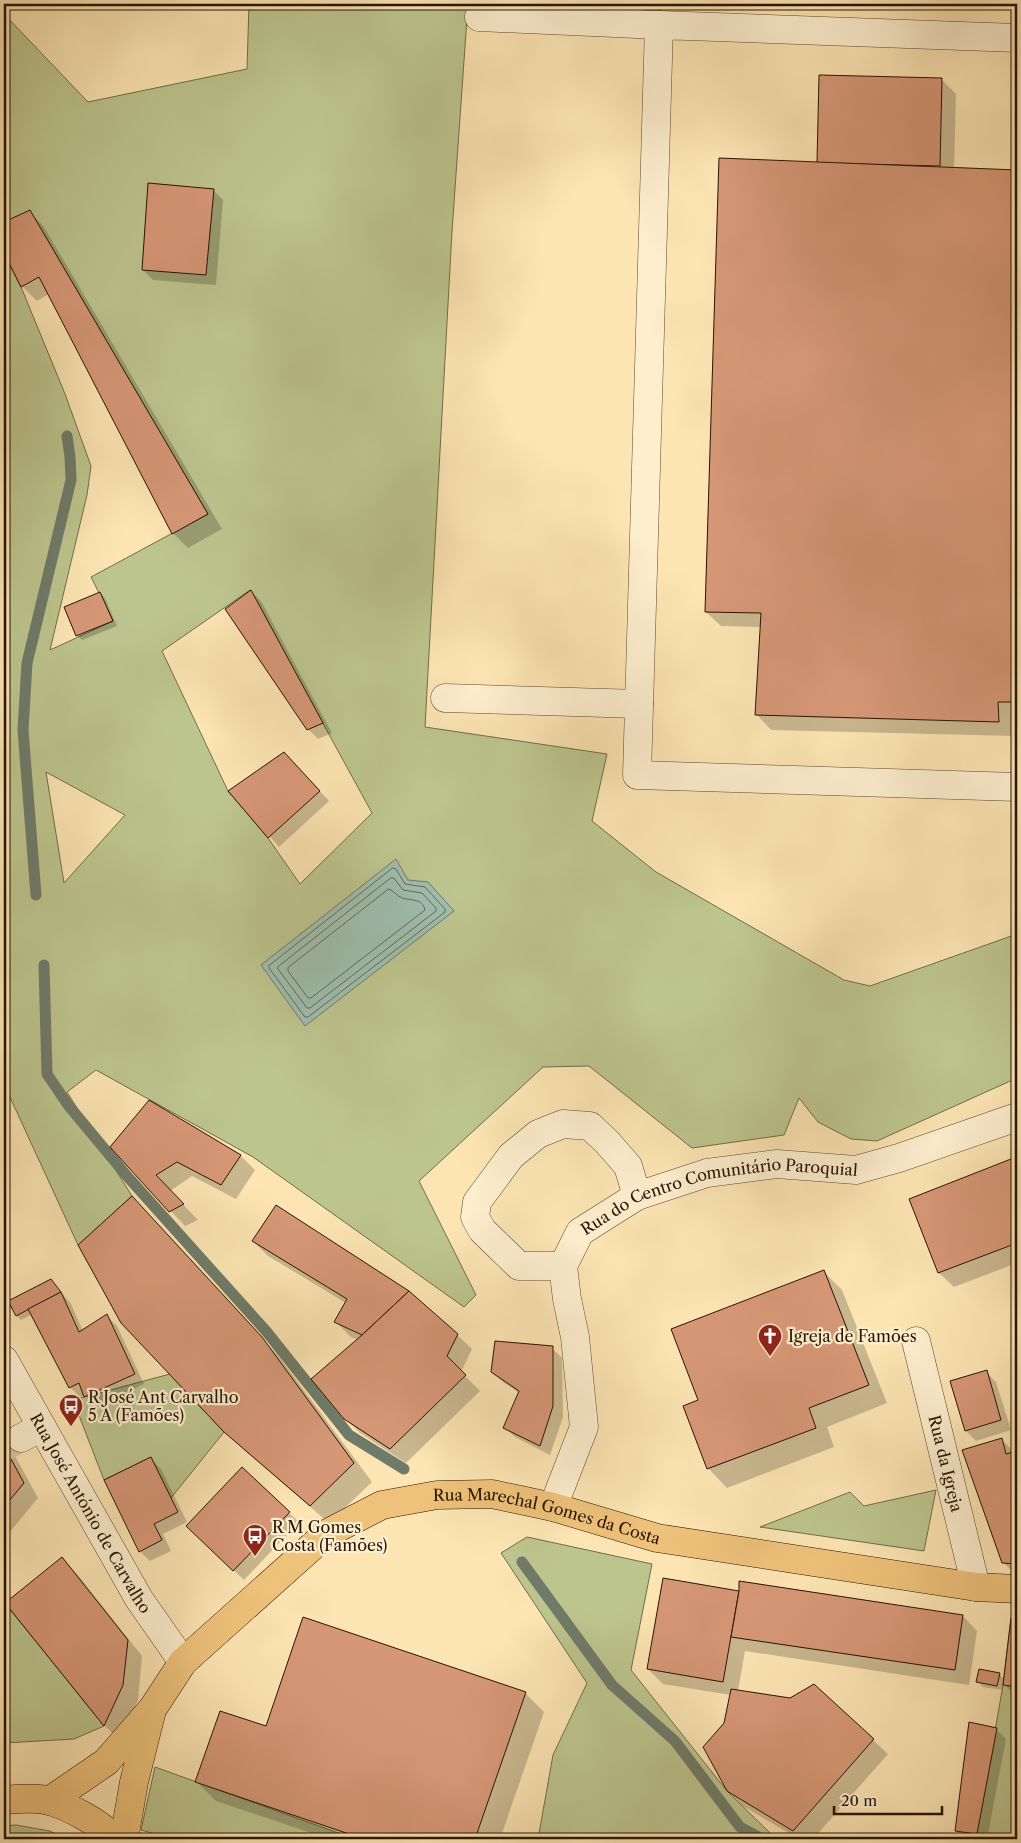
<svg xmlns="http://www.w3.org/2000/svg" width="1021" height="1843" viewBox="0 0 1021 1843" font-family="'Libre Caslon Text',serif">
	<style>
		.green { fill: #bdc58e; stroke: #726c47; fill-rule: evenodd }
		.water { fill: #9fbfaf; stroke: #6f7b69 }
		.shadow { fill: #0003 }
		.lines { fill: none; stroke-linecap: round; stroke-linejoin: round }
		.shore { stroke: #636a58; stroke-width: 1 }
		.stream { stroke: #6f7b69; stroke-width: 11 }
		.building { fill: #d69776; stroke: #271400 }
		.minor-tunnel { stroke: #dcc698; stroke-width: 28; stroke-dasharray: 28 14; stroke-linecap: butt }
		.minor-casing { stroke: #5c482d; stroke-width: 29 }
		.major-casing { stroke: #271400; stroke-width: 29 }
		.minor { stroke: #fdeece; stroke-width: 28 }
		.major { stroke: #eec27a; stroke-width: 28 }
		.labels { text-anchor: middle; dominant-baseline: central; stroke-width: 4.5; stroke-linejoin: round; paint-order: stroke }
		.street-label { font-size: 16px; fill: #271400; stroke: #fdeece }
		.poi-label { font-size: 16px; fill: #271400; stroke: #fdeece; text-anchor: start }
	</style>
	<rect width="100%" height="100%" fill="#fce5b3"/>
	<filter id="stains"><feTurbulence type="fractalNoise" baseFrequency=".004" numOctaves="4"/><feColorMatrix values="0 0 0 0 .2 0 0 0 0 .09 0 0 0 0 .02 0 0 0 .5 -.17"/></filter>
	<radialGradient id="worn" r=".72"><stop offset=".6" stop-color="#630" stop-opacity="0"/><stop offset="1" stop-color="#630" stop-opacity=".3"/></radialGradient>
	<!-- green -->
	<g class="green">
		<path d="M249,4H468L452,231L425,727L607,754L592,821L656,872L844,980L870,986L1017,934V1078L877,1141L851,1139L818,1122L799,1098L784,1135L692,1148L589,1066L543,1067L419,1181L476,1295L464,1307L253,1157L96,1070L67,1092L132,1196L78,1245L9,1095L4,1026V253L21,287L65,394L91,466L87,495L50,650L113,621L91,577L208,514L30,211L4,222V14L88,102L247,69ZM250,590L372,813L300,884L268,838L228,791L162,651ZM46,772L125,815L64,883Z"/>
		<polygon points="170,1374 224,1432 171,1498 151,1457 104,1480 73,1400"/>
		<polygon points="936,1490 924,1551 760,1527 850,1492 864,1506"/>
		<polygon points="527,1537 652,1564 631,1670 727,1791 771,1834 781,1839 538,1839 553,1755 587,1683 501,1553"/>
		<polygon points="4,1602 104,1726 74,1739 4,1743"/>
		<polygon points="1011,1618 1017,1619 1017,1839 976,1839 1003,1685"/>
		<polygon points="155,1767 355,1839 173,1839 141,1830"/>
		<polygon points="16,1825 50,1831 65,1839 4,1839 4,1826"/>
	</g>
	<!-- water -->
	<polygon class="water" points="396,859 408,880 428,882 454,911 305,1026 261,965"/>
	<!-- shadow -->
	<g class="shadow">
		<polygon points="941,79 956,94 954,168 1017,171 1017,716 1013,716 1013,736 771,730 757,715 761,627 721,626 706,612 818,164"/>
		<polygon points="213,190 223,200 216,285 153,280 143,270"/>
		<polygon points="30,212 44,227 222,529 188,548 173,533 49,294 37,301 22,286 4,251 4,224"/>
		<polygon points="251,591 261,601 332,733 318,739 308,729"/>
		<polygon points="100,593 105,598 117,626 82,640 77,635"/>
		<polygon points="294,763 329,801 279,847 230,791"/>
		<polygon points="149,1101 241,1156 255,1170 236,1199 192,1176 170,1191 198,1220 185,1226 111,1147"/>
		<polygon points="1011,1160 1017,1166 1017,1263 954,1287 939,1273 911,1199"/>
		<polygon points="151,1217 280,1358 372,1482 329,1523 244,1450 225,1431"/>
		<polygon points="253,1241 457,1335 472,1349 461,1372 480,1391 406,1463 360,1433 345,1418 358,1340 351,1337 336,1322 346,1303 268,1256"/>
		<polygon points="823,1271 842,1290 887,1403 827,1427 834,1447 727,1488 709,1469 684,1407 700,1400"/>
		<polygon points="55,1285 71,1304 83,1331 107,1316 117,1326 144,1384 95,1407 85,1395 80,1397 70,1387 32,1314 21,1320 17,1316 10,1302"/>
		<polygon points="552,1348 562,1358 563,1417 550,1455 515,1437 505,1427 519,1393 503,1382 492,1372"/>
		<polygon points="986,1372 996,1382 1011,1430 976,1441 966,1431 951,1382"/>
		<polygon points="4,1436 38,1498 4,1539"/>
		<polygon points="1002,1440 1015,1453 1017,1452 1017,1576 1003,1562"/>
		<polygon points="151,1459 161,1469 187,1522 163,1534 171,1551 150,1561 140,1551"/>
		<polygon points="289,1513 299,1522 244,1580 198,1536"/>
		<polygon points="62,1559 77,1574 142,1656 138,1700 119,1740 105,1726 7,1603"/>
		<polygon points="664,1579 740,1592 963,1616 977,1631 969,1685 745,1651 738,1691 873,1740 888,1754 813,1839 799,1839 743,1806 728,1791 725,1724 731,1695 663,1684 648,1669"/>
		<polygon points="1012,1619 1017,1620 1017,1695 1014,1695 1003,1683 1002,1690 983,1687 978,1682 999,1674 1005,1680"/>
		<polygon points="525,1693 544,1712 500,1839 329,1839 216,1801 197,1782 267,1728"/>
		<polygon points="996,1729 1006,1739 987,1839 964,1839 956,1831"/>
	</g>
	<g class="lines">
		<!-- shore -->
		<g class="shore">
			<polygon points="393,868 396,869 405,884 425,887 445,909 445,912 308,1017 305,1017 269,968 269,966"/>
			<polygon points="391,878 394,878 403,890 422,893 436,908 436,911 310,1008 307,1008 278,969 278,967"/>
			<path d="M389,889C394,891 397,896 402,898C412,901 422,898 425,910L311,998H308L288,971V968Z"/>
		</g>
		<!-- stream -->
		<g class="stream">
			<polyline points="36,895 23,730 27,663 71,480 70,457 67,436"/>
			<polyline points="44,965 47,1074 68,1105 127,1176 266,1331 349,1435 404,1469"/>
			<polyline points="522,1562 612,1685 675,1741 740,1827 762,1839"/>
		</g>
	</g>
	<!-- building -->
	<g class="building">
		<polygon points="819,75 942,78 940,166 817,163"/>
		<polygon points="719,158 1017,170 1017,702 998,702 999,722 755,715 761,613 705,612"/>
		<polygon points="148,183 214,189 206,275 142,270"/>
		<polygon points="30,210 208,514 172,534 39,277 21,287 4,253 4,222"/>
		<polygon points="251,590 323,723 307,730 225,609"/>
		<polygon points="100,592 113,621 76,636 64,607"/>
		<polygon points="284,752 320,791 268,838 228,791"/>
		<polygon points="149,1100 241,1155 221,1185 177,1162 156,1175 184,1204 169,1212 110,1147"/>
		<polygon points="1011,1159 1017,1174 1017,1243 938,1273 909,1199"/>
		<polygon points="132,1196 262,1337 354,1463 310,1506 224,1432 121,1323 78,1245"/>
		<polygon points="276,1205 409,1291 362,1335 334,1322 347,1299 252,1241"/>
		<polygon points="824,1270 869,1385 809,1408 816,1428 707,1469 683,1406 698,1400 671,1329"/>
		<polygon points="51,1279 61,1292 16,1316 8,1301"/>
		<polygon points="409,1291 458,1334 447,1356 466,1375 390,1449 344,1419 311,1379 362,1335"/>
		<polygon points="61,1292 79,1332 107,1314 135,1374 84,1397 79,1383 69,1388 28,1309"/>
		<polygon points="495,1341 553,1346 553,1406 540,1446 503,1428 519,1391 491,1372"/>
		<polygon points="987,1370 1001,1420 965,1431 950,1381"/>
		<polygon points="1002,1438 1006,1454 1017,1451 1017,1564 1002,1563 962,1450"/>
		<polygon points="4,1446 24,1483 4,1507"/>
		<polygon points="151,1457 178,1512 154,1524 162,1540 139,1552 104,1480"/>
		<polygon points="242,1467 290,1512 233,1571 186,1526"/>
		<polygon points="62,1557 128,1640 123,1685 104,1726 5,1603"/>
		<polygon points="663,1578 739,1591 723,1682 647,1669"/>
		<polygon points="739,1581 963,1615 955,1670 731,1637 739,1591"/>
		<polygon points="303,1617 526,1692 475,1839 364,1839 195,1782 220,1711 266,1726"/>
		<polygon points="1011,1618 1017,1619 1017,1687 1003,1685"/>
		<polygon points="979,1669 1000,1673 997,1686 976,1682"/>
		<polygon points="814,1684 874,1739 793,1831 727,1791 703,1747 724,1723 731,1689 790,1698"/>
		<polygon points="969,1722 997,1728 977,1834 955,1831"/>
	</g>
	<g class="lines">
		<!-- minor-tunnel -->
		<polyline class="minor-tunnel" points="4,1447 21,1438"/>
		<defs>
			<g id="minor">
				<polyline points="479,17 659,25"/>
				<polyline points="1017,38 659,25 637,775 1017,787"/>
				<polyline points="445,698 639,704"/>
				<polyline points="563,1266 519,1266 482,1230 475,1217 477,1202 511,1156 538,1134 563,1124 590,1126 607,1142 628,1166 637,1196"/>
				<path id="s1" d="M916,1341L976,1587"/>
				<path id="s2" d="M4,1360L139,1599L183,1662"/>
				<polyline points="21,1438 42,1427"/>
				<path id="s3" d="M553,1507L584,1427L575,1337L567,1299L563,1266L580,1232L637,1196L707,1173L777,1164L856,1170L899,1158L1017,1117"/>
			</g>
			<g id="major">
				<path d="M4,1800C18,1799 37,1797 50,1801C69,1807 102,1823 113,1839"/>
				<path id="s4" d="M49,1801L106,1762L153,1708L183,1662L326,1534L382,1505L437,1495L492,1494L553,1507L657,1538L976,1587L1017,1589"/>
				<polyline points="124,1839 134,1782 151,1714"/>
			</g>
		</defs>
		<!-- minor casing -->
		<use href="#minor" class="minor-casing"/>
		<!-- major casing -->
		<use href="#major" class="major-casing"/>
		<!-- minor -->
		<use href="#minor" class="minor"/>
		<!-- major -->
		<use href="#major" class="major"/>
	</g>
	<!-- icons -->
	<defs>
		<symbol id="church-pin" viewBox="-11 -11 22 30"><path d="M0 17L-7.5 6A9.5 9.5 0 1 1 7.5 6Z" fill="#8f2418" stroke="#fdeece"/><path d="M-1.2-6h2.4v3.5h3.3v2.4h-3.3V6h-2.4V-.1h-3.3v-2.4h3.3Z" fill="#fff"/></symbol>
		<symbol id="bus-pin" viewBox="-11 -11 22 30"><path d="M0 17L-7.5 6A9.5 9.5 0 1 1 7.5 6Z" fill="#8f2418" stroke="#fdeece"/><path d="M-5-6H5V4H4V6H2V4H-2V6H-4V4H-5ZM-3.5-4V0h7V-4ZM-3.5 1.2v1.5H-2V1.2ZM2 1.2v1.5H3.5V1.2Z" fill="#fff"/></symbol>
	</defs>
	<g fill-rule="evenodd">
		<use href="#church-pin" x="756" y="1322" width="28" height="38"/>
		<use href="#bus-pin" x="57" y="1392" width="28" height="38"/>
		<use href="#bus-pin" x="241" y="1522" width="28" height="38"/>
	</g>
	<g class="labels">
		<!-- street labels -->
		<g class="street-label">
			<text stroke="none"><textPath href="#s3" startOffset="434">Rua do Centro Comunitário Paroquial</textPath></text>
			<text stroke="none"><textPath href="#s1" startOffset="126">Rua da Igreja</textPath></text>
			<text stroke="none"><textPath href="#s2" startOffset="176">Rua José António de Carvalho</textPath></text>
			<text stroke="none"><textPath href="#s4" startOffset="619">Rua Marechal Gomes da Costa</textPath></text>
		</g>
		<!-- poi labels -->
		<g class="poi-label">
			<text x="788" y="1336">Igreja de Famões</text>
			<text x="88" y="1397">R José Ant Carvalho<tspan x="88" dy="18">5 A (Famões)</tspan></text>
			<text x="272" y="1527">R M Gomes<tspan x="272" dy="18">Costa (Famões)</tspan></text>
		</g>
	</g>
	<!-- margin -->
	<rect width="1021" height="1843" fill="none" stroke="#fce5b3" stroke-width="20"/>
	<rect x="5" y="5" width="1011" height="1833" fill="none" stroke="#271400" stroke-width="2.5"/>
	<rect x="10" y="10" width="1001" height="1823" fill="none" stroke="#271400"/>
	<!-- scale -->
	<path d="M834 1806v8h108v-8" fill="none" stroke="#271400" stroke-width="2.5"/>
	<text x="841" y="1806" font-size="15" fill="#271400" stroke="#fdeece" stroke-width="4" paint-order="stroke">20 m</text>
	<rect width="100%" height="100%" filter="url(#stains)"/>
	<rect width="100%" height="100%" fill="url(#worn)"/>
</svg>
